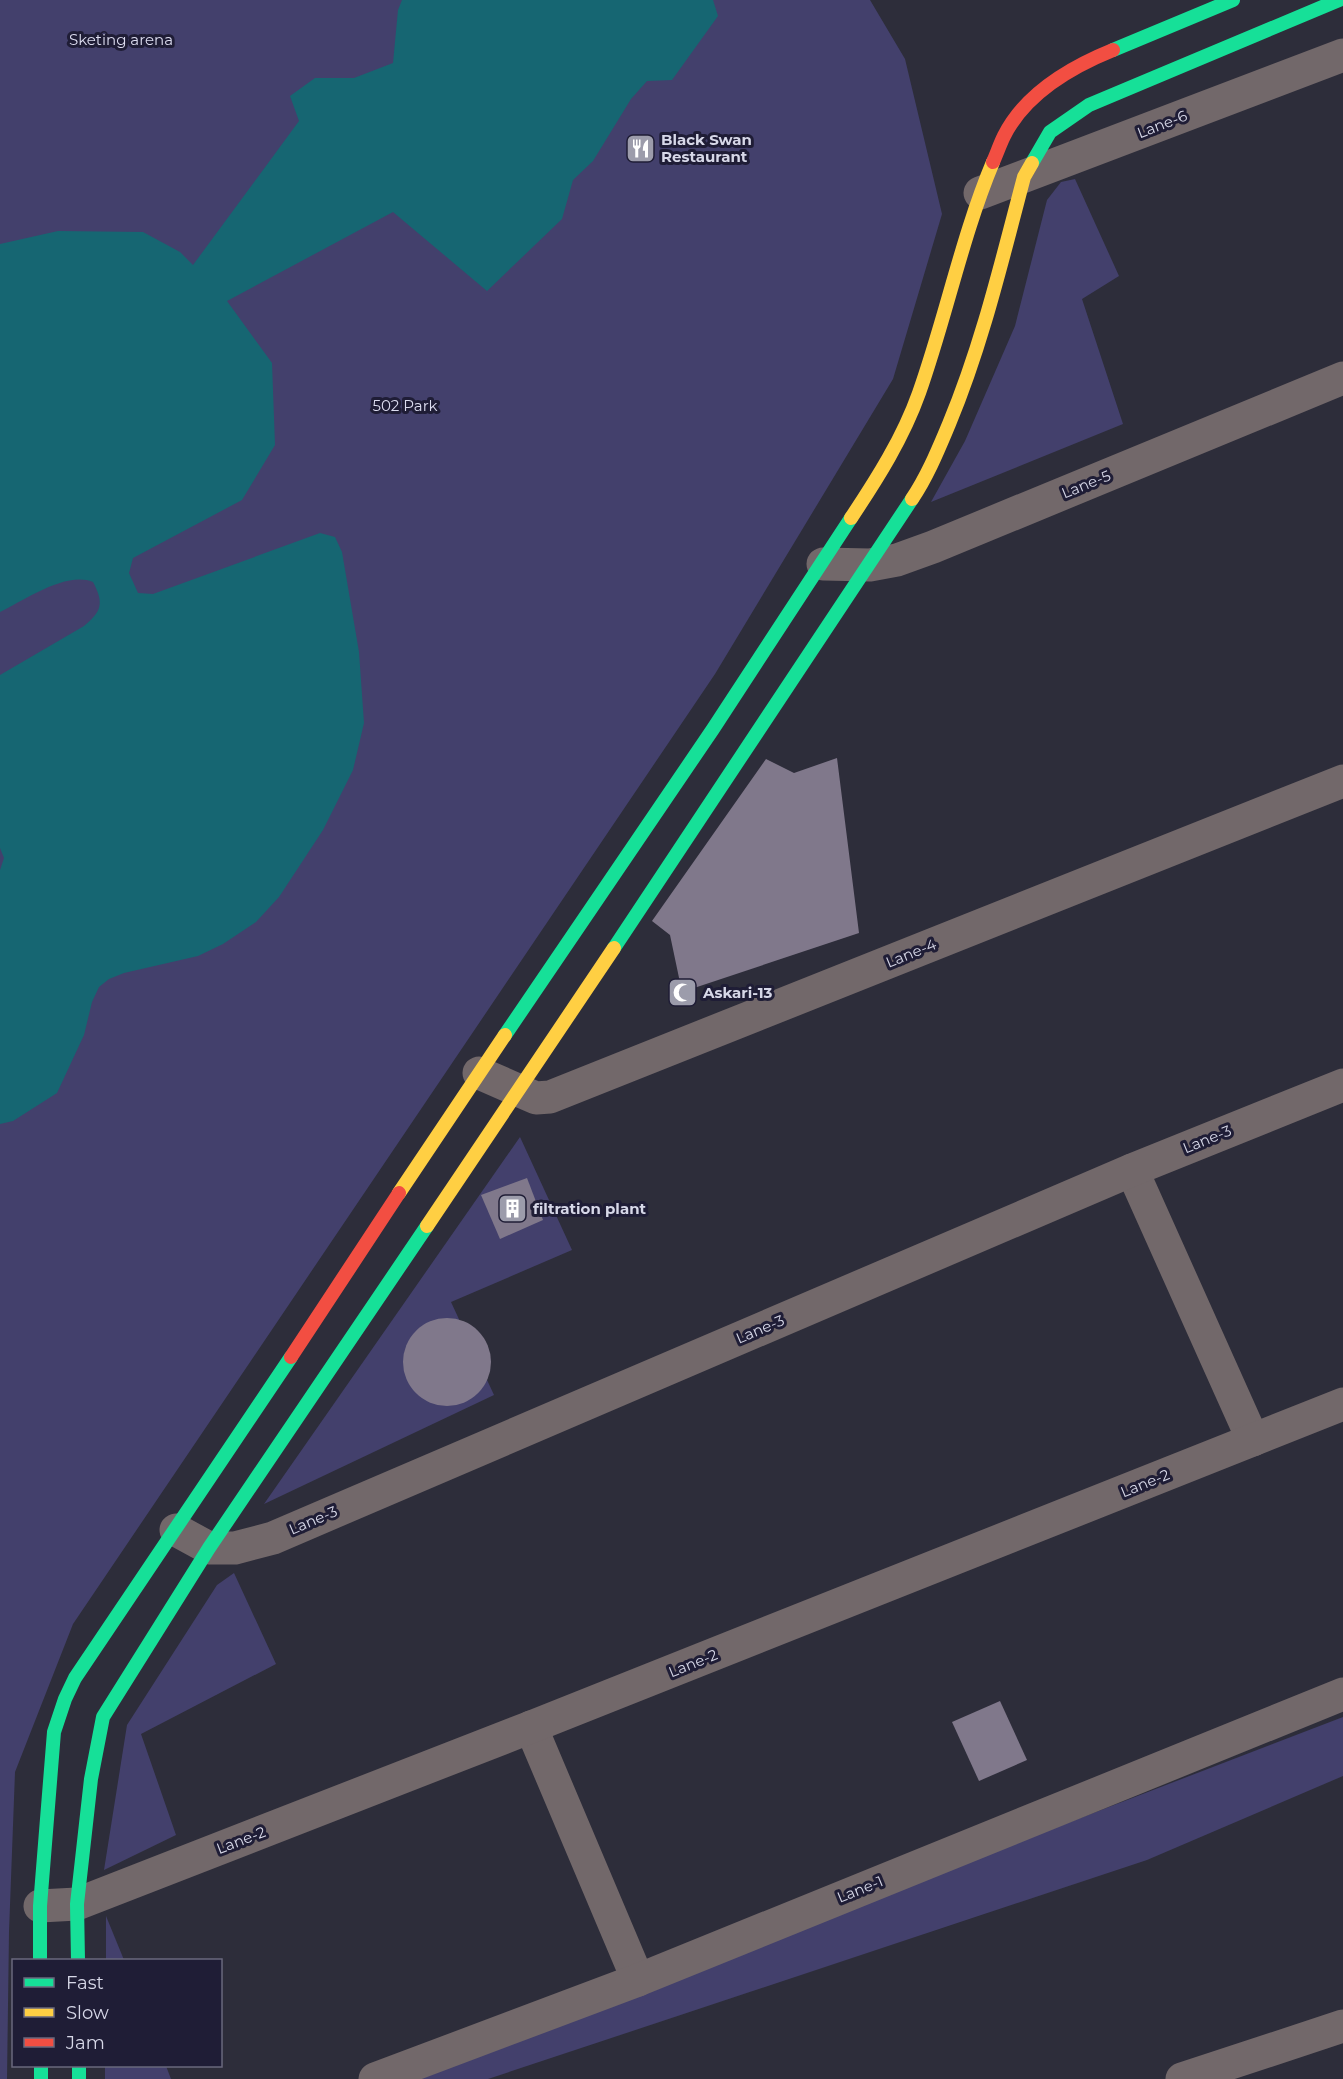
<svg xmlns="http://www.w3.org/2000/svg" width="1343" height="2079" viewBox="0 0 1343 2079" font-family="Montserrat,sans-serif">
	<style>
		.green { fill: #43406c }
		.water { fill: #166672 }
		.building { fill: #80788b }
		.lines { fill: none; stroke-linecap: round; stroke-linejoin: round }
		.street { stroke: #72686a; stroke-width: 33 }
		.fast { stroke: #16e098; stroke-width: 14 }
		.slow { stroke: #ffcf43; stroke-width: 14 }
		.jam { stroke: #f24e42; stroke-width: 14 }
		.labels { text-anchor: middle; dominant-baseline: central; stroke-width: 6; stroke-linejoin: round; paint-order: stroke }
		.park-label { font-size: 15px; fill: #ddddf0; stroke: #1f1d36 }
		.street-label { font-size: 15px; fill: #d7d8e8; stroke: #1f1d36 }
		.poi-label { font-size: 15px; font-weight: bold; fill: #d7d8e8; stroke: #1f1d36; text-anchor: start }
	</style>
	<rect width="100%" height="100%" fill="#2d2d3a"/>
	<!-- green -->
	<g class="green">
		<polygon points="0,0 870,0 905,59 942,214 893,379 715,674 73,1624 15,1772 9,1932 7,2079 0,2079"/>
		<polygon points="1075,179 1119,276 1082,299 1123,424 931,502 965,441 1015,326 1047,200 1061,182"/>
		<polygon points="520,1137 572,1250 451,1302 494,1395 264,1504"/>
		<polygon points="234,1573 276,1664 141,1734 176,1835 104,1870 127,1725 217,1585"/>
		<polygon points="1343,1717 1343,1776 1147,1860 488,2079 401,2079"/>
		<polygon points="106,1916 124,1960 106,1960"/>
		<polygon points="105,2066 166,2066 171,2079 105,2079"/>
	</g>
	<!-- water -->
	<path class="water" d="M402,0H713L718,16L672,80L647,81L631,99L593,161L573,180L562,219L487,291L393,212L227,301L272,363L275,445L242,500L133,558L129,573L138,593L153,594L320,533L335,537L342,552L359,652L364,723L353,770L323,830L279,897L256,922L223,944L198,956L124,973L109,979L99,987L92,1002L84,1035L57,1093L13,1121L0,1124V870L4,858L0,848V675L84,626C102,611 104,603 93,582C66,571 25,600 0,612V244L58,231L143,232L180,252L193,265L299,121L290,96L315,78H354L393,63L398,10Z"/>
	<!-- building -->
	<g class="building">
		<polygon points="837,758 859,933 682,992 670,935 652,921 766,759 794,773"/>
		<polygon points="527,1178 543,1220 500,1239 481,1195"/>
		<circle cx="447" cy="1362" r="44"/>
		<polygon points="1000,1701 1027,1760 979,1781 952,1722"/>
	</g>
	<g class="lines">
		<!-- street -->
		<g class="street">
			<polyline points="980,193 1343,55"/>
			<polyline points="823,564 870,565 897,560 933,547 1343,378"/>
			<polyline points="479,1073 536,1098 550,1097 1343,781"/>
			<polyline points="1132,1170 1253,1440"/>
			<polyline points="176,1530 209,1548 235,1548 273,1538 1132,1170 1343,1085"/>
			<polyline points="531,1727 638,1980"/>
			<polyline points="40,1906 77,1904 531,1727 1343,1404"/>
			<polyline points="375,2079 638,1980 1343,1694"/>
			<polyline points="1182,2079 1343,2026"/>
		</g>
		<!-- fast -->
		<g class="fast">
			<polyline points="1113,50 1233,0"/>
			<polyline points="1032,163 1050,132 1089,105 1339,0"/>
			<polyline points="614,948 912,499"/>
			<polyline points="505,1035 713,729 851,518"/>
			<polyline points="40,1960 40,1906 54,1732 65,1699 75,1678 291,1357"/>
			<polyline points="78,1960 77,1904 91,1779 103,1717 209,1548 427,1226"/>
			<polyline points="41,2066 41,2079"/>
			<polyline points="79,2066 79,2079"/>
		</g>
		<!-- slow -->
		<g class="slow">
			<path d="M912,499C928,475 938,450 949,424C982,345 1002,260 1024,177L1032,163"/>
			<path d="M851,518C877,479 903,438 919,393C946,317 962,236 993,162"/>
			<polyline points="399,1193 505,1035"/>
			<polyline points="427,1226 614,948"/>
		</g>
		<!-- jam -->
		<g class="jam">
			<path d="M993,162C997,153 1000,144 1004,136C1025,94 1071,67 1113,50"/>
			<polyline points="291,1357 399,1193"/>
		</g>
	</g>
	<!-- icons -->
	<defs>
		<symbol id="restaurant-square" viewBox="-11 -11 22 22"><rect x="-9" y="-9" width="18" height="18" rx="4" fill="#9c9cab" stroke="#1f1d36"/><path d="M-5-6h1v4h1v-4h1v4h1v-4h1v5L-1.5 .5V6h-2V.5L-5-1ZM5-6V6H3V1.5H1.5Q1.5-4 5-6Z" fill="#fff"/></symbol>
		<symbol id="mosque-square" viewBox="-11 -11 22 22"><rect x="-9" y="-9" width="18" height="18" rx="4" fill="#9c9cab" stroke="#1f1d36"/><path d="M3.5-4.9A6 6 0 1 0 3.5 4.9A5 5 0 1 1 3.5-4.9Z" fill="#fff"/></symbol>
		<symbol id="building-square" viewBox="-11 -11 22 22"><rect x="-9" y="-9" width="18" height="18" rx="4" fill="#9c9cab" stroke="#1f1d36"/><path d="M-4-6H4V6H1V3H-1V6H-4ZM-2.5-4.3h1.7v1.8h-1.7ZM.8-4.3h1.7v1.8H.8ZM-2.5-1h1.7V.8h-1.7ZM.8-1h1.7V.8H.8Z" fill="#fff"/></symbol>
	</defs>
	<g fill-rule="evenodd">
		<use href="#restaurant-square" x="624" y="132" width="33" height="33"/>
		<use href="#mosque-square" x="666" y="976" width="33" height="33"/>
		<use href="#building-square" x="496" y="1192" width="33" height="33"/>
	</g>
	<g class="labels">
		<!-- park labels -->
		<g class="park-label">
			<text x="121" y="39">Sketing arena</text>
			<text x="405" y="405">502 Park</text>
		</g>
		<!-- street labels -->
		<g class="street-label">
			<text transform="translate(1162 124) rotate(-21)">Lane-6</text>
			<text transform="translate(1086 484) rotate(-22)">Lane-5</text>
			<text transform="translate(911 953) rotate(-22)">Lane-4</text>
			<text transform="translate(1207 1139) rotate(-22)">Lane-3</text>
			<text transform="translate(760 1329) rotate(-23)">Lane-3</text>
			<text transform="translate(1145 1483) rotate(-22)">Lane-2</text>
			<text transform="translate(313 1520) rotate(-23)">Lane-3</text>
			<text transform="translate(693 1663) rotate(-22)">Lane-2</text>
			<text transform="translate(241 1840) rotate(-21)">Lane-2</text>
			<text transform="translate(860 1889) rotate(-22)">Lane-1</text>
		</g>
		<!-- poi labels -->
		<g class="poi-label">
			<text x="661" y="139">Black Swan<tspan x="661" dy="17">Restaurant</tspan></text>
			<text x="703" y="992">Askari-13</text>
			<text x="533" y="1208">filtration plant</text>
		</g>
	</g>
	<!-- legend -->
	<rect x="12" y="1959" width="210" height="108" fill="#1f1d36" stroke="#69687d" stroke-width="1.5"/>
	<rect x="24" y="1978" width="30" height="9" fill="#16e098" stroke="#69687d" stroke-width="1.5"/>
	<text x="66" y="1989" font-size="18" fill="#d7d8e8">Fast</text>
	<rect x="24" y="2008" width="30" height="9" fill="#ffcf43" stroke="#69687d" stroke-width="1.5"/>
	<text x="66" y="2019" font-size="18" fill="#d7d8e8">Slow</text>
	<rect x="24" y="2038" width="30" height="9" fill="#f24e42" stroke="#69687d" stroke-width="1.5"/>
	<text x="66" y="2049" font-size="18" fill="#d7d8e8">Jam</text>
</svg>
